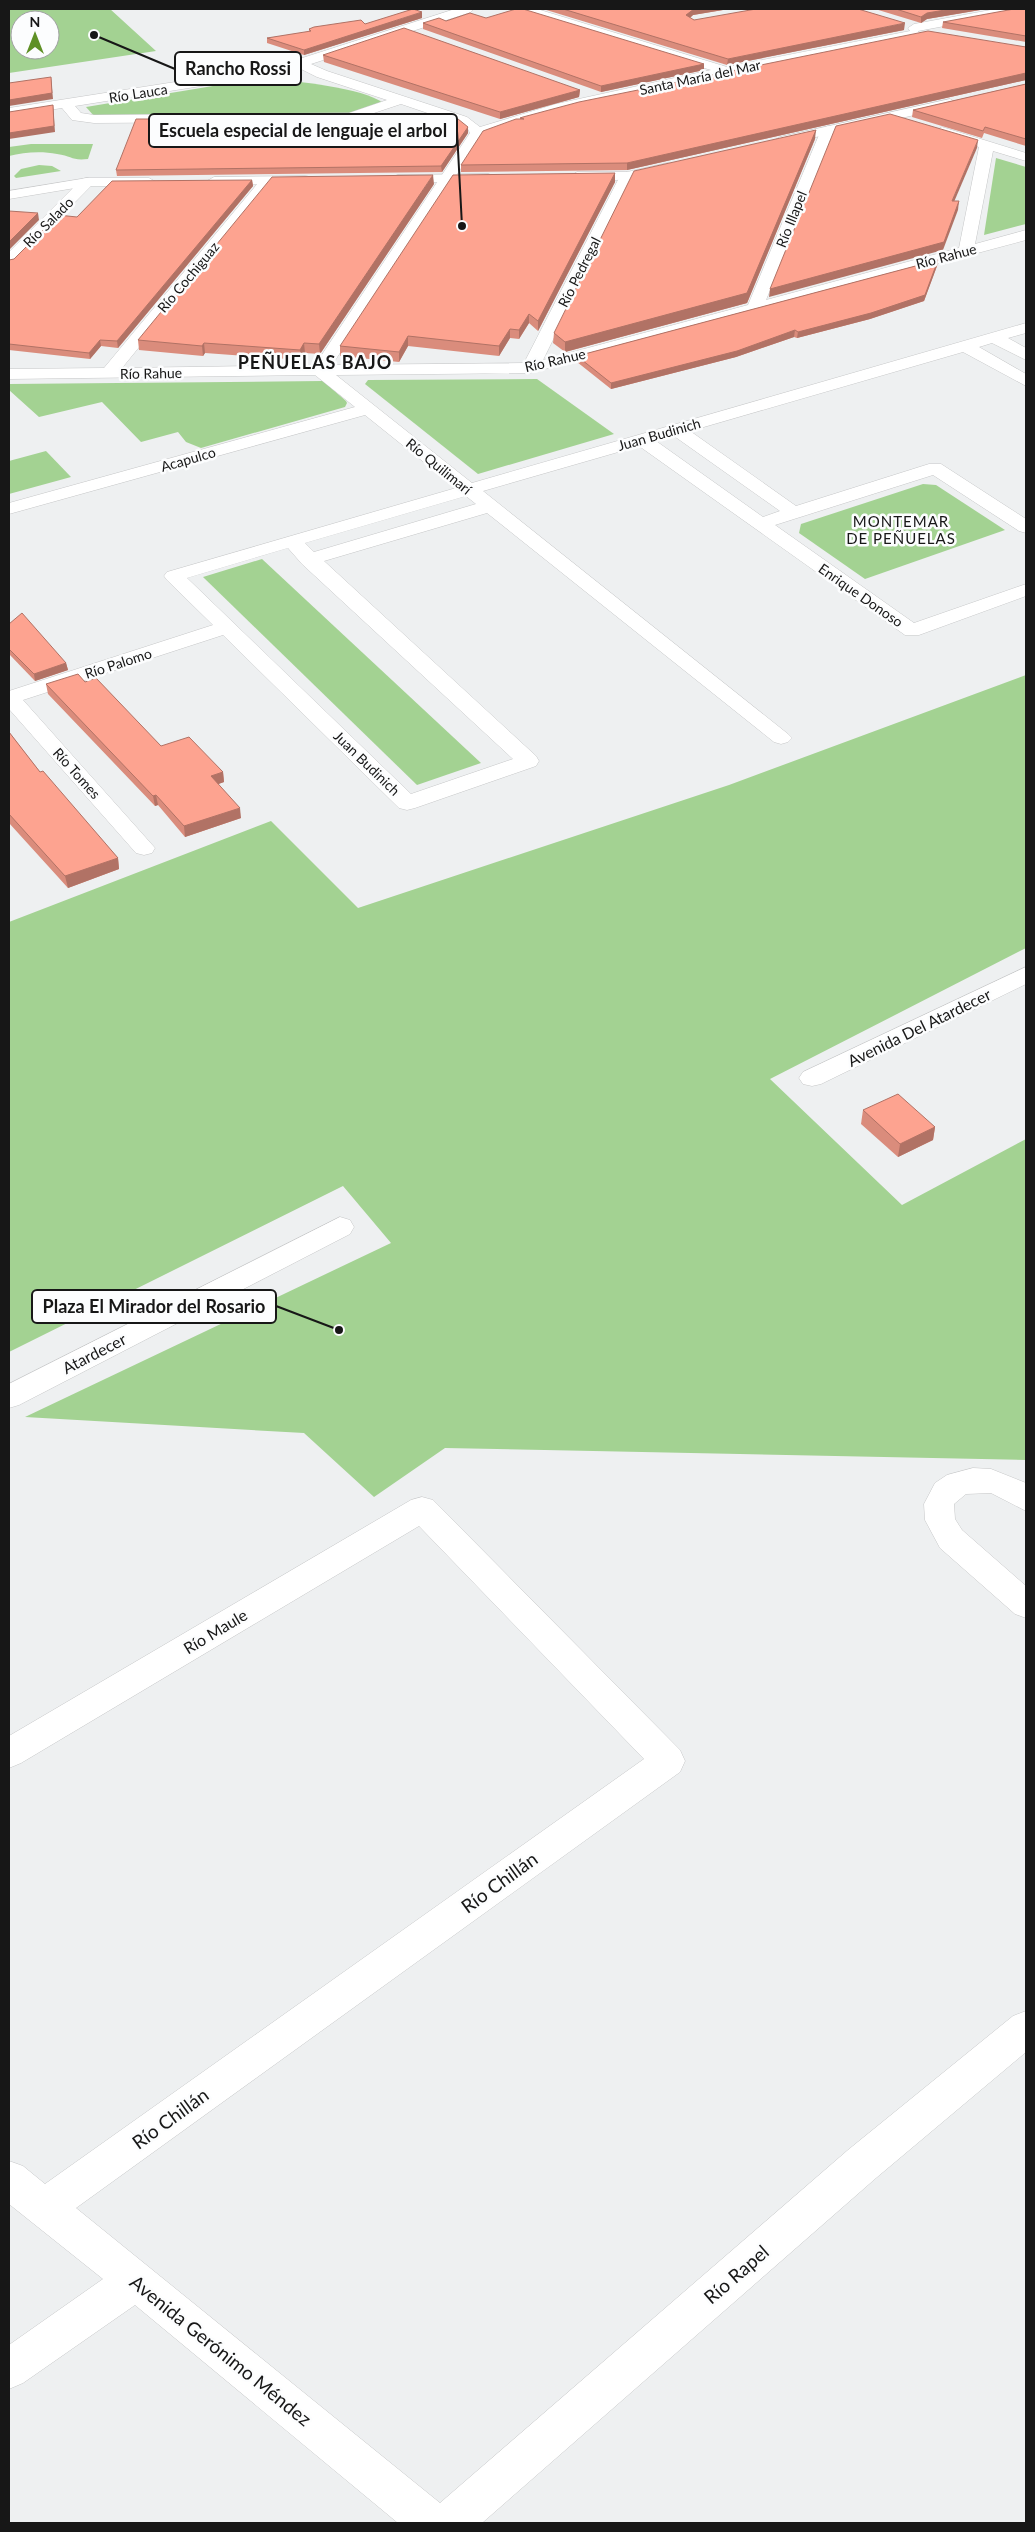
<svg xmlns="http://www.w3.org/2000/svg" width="1035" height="2532" viewBox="0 0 1035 2532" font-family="Lato,sans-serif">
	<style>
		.green { fill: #a3d292; fill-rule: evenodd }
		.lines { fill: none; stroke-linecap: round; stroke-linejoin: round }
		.minor-casing { stroke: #c6c7c8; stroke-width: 1 }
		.major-casing { stroke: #c6c7c8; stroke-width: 1 }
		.minor { fill: #fff; fill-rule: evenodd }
		.major { fill: #fff; fill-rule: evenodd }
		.wall { fill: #da8c7c }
		.shaded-wall { fill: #b17265 }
		.building { fill: #fda390; stroke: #b17265 }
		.labels { text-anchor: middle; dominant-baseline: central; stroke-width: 5; stroke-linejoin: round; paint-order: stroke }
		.far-street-label { font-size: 14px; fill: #171717; stroke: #fcfdfe }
		.far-neighbourhood-label { font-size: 15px; letter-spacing: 1px; fill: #171717; stroke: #fcfdfe }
		.street-label { font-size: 16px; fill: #171717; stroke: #fcfdfe }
		.far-district-label { font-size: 18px; font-weight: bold; letter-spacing: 1px; fill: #171717; stroke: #fcfdfe }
		.near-street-label { font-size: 19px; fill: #171717; stroke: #fcfdfe }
		.leader { fill: none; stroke: #171717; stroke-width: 2 }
		.callout-dot { fill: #171717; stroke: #fcfdfe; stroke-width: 2 }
		.callout { fill: #fcfdfe; stroke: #171717; stroke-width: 2 }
		.callout-label { font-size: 18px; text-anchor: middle; font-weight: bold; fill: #171717 }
	</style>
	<rect width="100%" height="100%" fill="#eef0f1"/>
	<!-- green -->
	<g class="green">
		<path d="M9,9H110L156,51L9,73ZM20,20H50V50H20Z"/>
		<path d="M268,80C293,80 364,88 383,103L356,114L94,116L86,107L243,81Z"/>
		<path d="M31,144H93L88,159C72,161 72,156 57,154C42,151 24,152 9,156V147Z"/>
		<polygon points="996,158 1026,167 1026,224 984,235"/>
		<polygon points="39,165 52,166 61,171 16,178 14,176 21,169"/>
		<polygon points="537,379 614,434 478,474 365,384 368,380"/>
		<polygon points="323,381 346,401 347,403 345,407 201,448 186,442 178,432 141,442 102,402 39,417 9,390 9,384"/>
		<polygon points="46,451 71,477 9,494 9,461"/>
		<polygon points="923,484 936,485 1005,530 865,579 799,533 801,524"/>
		<polygon points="262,559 481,763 417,785 203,577"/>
		<polygon points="1026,675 1026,948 770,1079 902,1205 1026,1139 1026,1460 445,1448 374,1497 304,1433 25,1417 391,1243 343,1186 9,1352 9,922 271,821 358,908 729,785"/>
	</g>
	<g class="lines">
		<defs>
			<g id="minor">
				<path d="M455,9H473L471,12L311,64L327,71L467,117L480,127L556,104L711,70L521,12L519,9H537L727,67L910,31L908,28L914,24L996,9H1020L1014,13L918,31L920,34L914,38L577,107L521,122L482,136L332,365L524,363L620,176L627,172L634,176L543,360L748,305L821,130L828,126L835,130L766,300L959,248L979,147L937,134L935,131L942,127L1026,153V161L993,151L975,244L1026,230V240L530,373L336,375L472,483L1026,323V333L1008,338L1026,348V360L992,343L979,347L1026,374V386L963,352L690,431L796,506L929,464H941L1026,519V533L1019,531L933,475L775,525L914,623L1026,584V596L919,635H905L639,446L483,491L788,734L792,738L788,742L781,744L774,742L487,513L324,561L536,756L539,761L536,766L415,808L407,810L399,808L223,635L23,700L155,848L152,853L144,855L136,853L9,709V691L213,625L167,580L164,576L167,572L456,488L365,415L9,514V503L355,407L315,375L9,379V369L104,368L263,177H273L275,180L273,183L122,368L315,365L470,133L468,129L457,123L401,104L350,121L94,123L72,120L62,108L9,116V108L239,72L296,60ZM297,67L317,77L387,100L349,113L94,115L81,113L75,106L239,80ZM674,436L780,511L763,517L656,441ZM466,496L476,504L314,552L305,543ZM288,548L302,564L513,759L411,794L187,578Z"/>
				<polygon points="87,178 92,179 94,182 92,185 14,264 9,266 9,252 82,179"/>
				<polygon points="1026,967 1026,984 821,1084 812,1086 803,1084 799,1078 803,1072"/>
				<polygon points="340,1217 350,1220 354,1227 350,1234 19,1405 9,1408 9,1384"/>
				<polygon points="973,1468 991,1469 1026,1483 1026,1511 991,1493 966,1494 954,1504 955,1519 962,1530 1026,1586 1026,1618 1015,1614 940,1548 925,1520 924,1504 935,1483 947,1475"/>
				<polygon points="422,1497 433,1500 680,1750 685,1761 680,1772 76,2208 440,2503 848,2150 1013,2016 1026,2011 1026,2052 876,2178 482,2523 398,2523 135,2305 23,2383 9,2389 9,2345 103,2279 9,2204 9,2161 23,2166 45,2184 644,1759 419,1526 21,1763 9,1768 9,1736 411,1500"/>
			</g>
			<g id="major">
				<polygon points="950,99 957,103 955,106 780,145 773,141 780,137"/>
				<path d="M668,163L673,164L675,167L673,170C656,174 580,190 570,176L577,172H627Z"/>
				<polygon points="489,174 496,178 494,181 397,183 390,179 397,175"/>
				<polygon points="306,176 311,177 313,180 311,183 214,185 207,181 214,177"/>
				<polygon points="87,178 149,178 156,182 149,186 87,186 9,199 9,191"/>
			</g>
		</defs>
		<!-- minor casing -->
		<use href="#minor" class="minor-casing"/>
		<!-- major casing -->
		<use href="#major" class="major-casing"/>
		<!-- minor -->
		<use href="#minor" class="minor"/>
		<!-- major -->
		<use href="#major" class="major"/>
	</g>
	<!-- wall -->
	<g class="wall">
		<polygon points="543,9 729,9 693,15 690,18 694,20 904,30 727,65"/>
		<polygon points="875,9 986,9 927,19 921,23"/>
		<polygon points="1026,9 1026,42 942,28 943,22"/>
		<polygon points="422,18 304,55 267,43 267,38 309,32 309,29 365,24"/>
		<polygon points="486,18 704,64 704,70 601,92 423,29 423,23 446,21"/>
		<polygon points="1026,47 1026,80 627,170 461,172 461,165 520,119 520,118"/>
		<polygon points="323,55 580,90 579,97 500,119 324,62"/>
		<polygon points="1026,84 1026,146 984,133 982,138 912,117 913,110"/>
		<polygon points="468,127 468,133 442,172 117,176 116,170"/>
		<polygon points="815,139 747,303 565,352 553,343 554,333"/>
		<polygon points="615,173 615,182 538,331 529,323 519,339 510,338 499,356 408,346 399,362 340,356 340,346"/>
		<polygon points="252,180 253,186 118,348 101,346 90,359 9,350 9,260 14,259 77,217"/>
		<polygon points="434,184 320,354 305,353 301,360 205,353 203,356 139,350 138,340"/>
		<polygon points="938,260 937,266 924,301 870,319 797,338 794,337 736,357 611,389 577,362 577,356"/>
		<polygon points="9,624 66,663 68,670 35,681 9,654"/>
		<polygon points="85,682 161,746 223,772 224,782 218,784 241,818 185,837 158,805 155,806 48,694 46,684"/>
		<polygon points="9,732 40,772 118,858 119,869 68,888 9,823"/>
		<polygon points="863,1110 935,1127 933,1140 898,1157 861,1124"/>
	</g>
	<!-- shaded-wall -->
	<g class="shaded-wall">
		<polygon points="693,9 729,9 693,15 685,22 686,15"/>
		<polygon points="951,9 986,9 927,19 921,23 921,17 927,13"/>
		<polygon points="422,12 422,18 304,55 304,50"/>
		<polygon points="905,23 904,30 727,65 728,59"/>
		<polygon points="704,64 704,70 601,92 601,86"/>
		<polygon points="1026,73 1026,80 627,170 627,163"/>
		<polygon points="51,77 53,99 9,106 9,100"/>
		<polygon points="580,90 579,97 500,119 500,112"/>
		<polygon points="53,105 55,132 9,139 9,133"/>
		<polygon points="468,127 468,133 442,172 441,166"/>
		<polygon points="816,130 815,139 747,303 565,352 565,342"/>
		<polygon points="978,140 977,148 951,209 952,201"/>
		<polygon points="615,173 615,182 538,331 538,321"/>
		<polygon points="433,175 434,184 320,354 319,344"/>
		<polygon points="252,180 253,186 118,348 117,341"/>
		<polygon points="959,201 958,210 943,250 769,297 770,289"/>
		<polygon points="38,213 39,220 9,250 9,242"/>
		<polygon points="938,260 937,266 924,301 870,319 797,338 798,332"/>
		<polygon points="529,314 529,323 519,339 519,330"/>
		<polygon points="510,329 510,338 499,356 499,346"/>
		<polygon points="795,330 794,337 736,357 611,389 611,383"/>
		<polygon points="408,336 408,346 399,362 399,352"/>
		<polygon points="100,340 101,346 90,359 89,353"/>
		<polygon points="204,343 205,353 203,356 202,346"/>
		<polygon points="304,343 305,353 301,360 300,350"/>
		<polygon points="66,663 68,670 35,681 34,674"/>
		<polygon points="223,772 224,782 213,786 211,776"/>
		<polygon points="156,795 158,805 155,806 153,796"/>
		<polygon points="240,808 241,818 185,837 184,826"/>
		<polygon points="118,858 119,869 68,888 65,876"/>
		<polygon points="935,1127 933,1140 898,1157 900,1144"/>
	</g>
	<!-- building -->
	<g class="building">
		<polygon points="413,9 422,12 304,50 267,38 311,31 309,29 314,27 361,20 365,24"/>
		<polygon points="516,9 523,9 704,64 601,86 423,23 439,18 446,21 470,13 486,18"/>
		<polygon points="563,9 694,9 686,15 694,20 756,9 858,9 905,23 728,59"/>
		<polygon points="896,9 951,9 927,13 921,17"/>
		<polygon points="1014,9 1026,9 1026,36 943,22"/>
		<polygon points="404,28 580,90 500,112 323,55"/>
		<polygon points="928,31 1026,47 1026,73 627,163 461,165 483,131 516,119 524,119 520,118 523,117 579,102"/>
		<polygon points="51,77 52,93 9,100 9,83"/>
		<polygon points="1026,84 1026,139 985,127 983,131 913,110"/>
		<polygon points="53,105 54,126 9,133 9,112"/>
		<polygon points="890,114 978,140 952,201 959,201 944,242 770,289 836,126"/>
		<polygon points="136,119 458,119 468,127 441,166 116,170"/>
		<polygon points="816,130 747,293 565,342 554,333 634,171"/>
		<polygon points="615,173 538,321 529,314 519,330 510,329 499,346 408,336 399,352 340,346 453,175"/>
		<polygon points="433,175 319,344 304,343 300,350 204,343 202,346 138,340 272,177"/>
		<polygon points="252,180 117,341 100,340 89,353 9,344 9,260 14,259 58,215 77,217 112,181"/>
		<polygon points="9,211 38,213 9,242"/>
		<polygon points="938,260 925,295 871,313 798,332 795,330 737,351 611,383 577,356"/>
		<polygon points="22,613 66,663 34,674 9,649 9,624"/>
		<polygon points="78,674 85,682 96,678 161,746 189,737 223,772 211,776 240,808 184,826 156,795 153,796 46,684"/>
		<polygon points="9,732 40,772 43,771 118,858 65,876 9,814"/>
		<polygon points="898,1094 935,1127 900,1144 863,1110"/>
	</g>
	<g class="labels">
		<!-- far-street labels -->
		<g class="far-street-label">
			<text transform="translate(700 77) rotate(-12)">Santa María del Mar</text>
			<text transform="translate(138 93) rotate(-9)">Río Lauca</text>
			<text transform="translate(791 219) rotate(-68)">Río Illapel</text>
			<text transform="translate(48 222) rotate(-45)">Río Salado</text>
			<text transform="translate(946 256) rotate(-15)">Río Rahue</text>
			<text transform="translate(579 272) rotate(-63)">Río Pedregal</text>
			<text transform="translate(188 277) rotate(-50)">Río Cochiguaz</text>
			<text transform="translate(555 360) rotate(-13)">Río Rahue</text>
			<text transform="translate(151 373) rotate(-1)">Río Rahue</text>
			<text transform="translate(659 434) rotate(-16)">Juan Budinich</text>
			<text transform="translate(188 459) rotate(-16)">Acapulco</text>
			<text transform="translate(439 466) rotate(39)">Río Quilimarí</text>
			<text transform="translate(861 595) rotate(35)">Enrique Donoso</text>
			<text transform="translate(118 663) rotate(-18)">Río Palomo</text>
			<text transform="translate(367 763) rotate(44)">Juan Budinich</text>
			<text transform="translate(77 773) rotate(48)">Río Tomes</text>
		</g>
		<!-- far-neighbourhood labels -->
		<g class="far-neighbourhood-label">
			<text x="901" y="521">MONTEMAR<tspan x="901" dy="17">DE PEÑUELAS</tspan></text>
		</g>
		<!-- street labels -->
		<g class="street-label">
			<text transform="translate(919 1027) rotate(-26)">Avenida Del Atardecer</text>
			<text transform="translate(94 1353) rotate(-27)">Atardecer</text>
			<text transform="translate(215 1631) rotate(-31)">Río Maule</text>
		</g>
		<!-- far-district labels -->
		<g class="far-district-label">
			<text x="315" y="362">PEÑUELAS BAJO</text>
		</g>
		<!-- near-street labels -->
		<g class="near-street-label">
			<text transform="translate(499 1882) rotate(-36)">Río Chillán</text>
			<text transform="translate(170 2118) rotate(-36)">Río Chillán</text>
			<text transform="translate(736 2274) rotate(-41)">Río Rapel</text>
			<text transform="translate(221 2350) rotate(39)">Avenida Gerónimo Méndez</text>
		</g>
	</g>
	<!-- callouts -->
	<path class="leader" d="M94 35L175 69M462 226L457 131M339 1330L276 1306"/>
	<g class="callout-dot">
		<circle cx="94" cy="35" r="5"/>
		<circle cx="462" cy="226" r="5"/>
		<circle cx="339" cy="1330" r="5"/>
	</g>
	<g class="callout">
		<rect x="175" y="52" width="126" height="33" rx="5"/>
		<rect x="149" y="114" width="308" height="33" rx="5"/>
		<rect x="32" y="1290" width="244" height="33" rx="5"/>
	</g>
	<g class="callout-label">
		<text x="238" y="75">Rancho Rossi</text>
		<text x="303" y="137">Escuela especial de lenguaje el arbol</text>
		<text x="154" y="1313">Plaza El Mirador del Rosario</text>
	</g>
	<!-- border -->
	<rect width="1035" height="2532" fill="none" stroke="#171717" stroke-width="20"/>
	<!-- north arrow -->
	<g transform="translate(35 35)"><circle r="24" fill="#fcfdfe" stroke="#a0a1a2"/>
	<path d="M0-4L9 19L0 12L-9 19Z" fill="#5f9026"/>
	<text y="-8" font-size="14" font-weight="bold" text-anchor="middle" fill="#171717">N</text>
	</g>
</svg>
